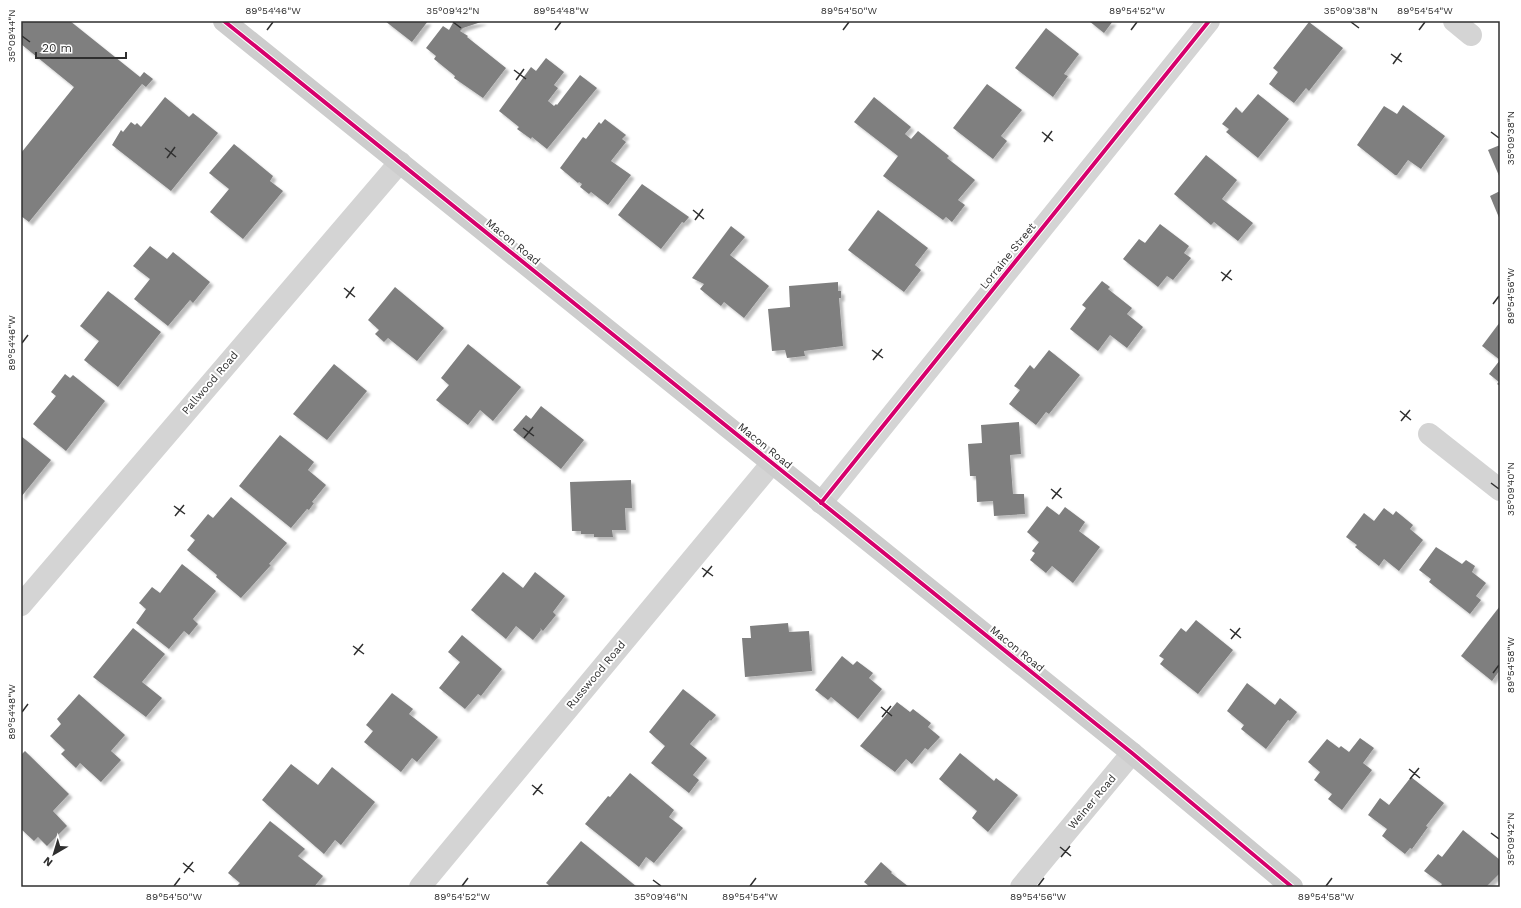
<svg xmlns="http://www.w3.org/2000/svg" width="1521" height="908" viewBox="0 0 1521 908" font-family="'Work Sans',sans-serif">
	<style>
		.building { fill: #7f7f7f; filter: url(#shadow) }
		.lines { fill: none; stroke-linecap: round; stroke-linejoin: round }
		.minor { stroke: #d4d4d4; stroke-width: 22 }
		.secondary { stroke: #cdcdcd; stroke-width: 22 }
		.cycleway-casing { stroke: #fff; stroke-width: 6 }
		.cycleway { stroke: #d6006c; stroke-width: 4 }
		.ticks { fill: none; stroke: #2f2f2f; stroke-width: 1.5 }
		.labels { text-anchor: middle; dominant-baseline: central; stroke-width: 4; stroke-linejoin: round; paint-order: stroke }
		.street-label { font-size: 11px; fill: #2f2f2f; stroke: #fff }
		.neatline { fill: none; stroke: #2f2f2f; stroke-width: 1.5 }
		.ticks-label { font-size: 10px; text-anchor: middle; fill: #2f2f2f }
	</style>
	<defs>
		<filter id="shadow"><feDropShadow dx="3.5" dy="3.5" stdDeviation="1" flood-color="#0004"/></filter>
	</defs>
	<rect width="100%" height="100%" fill="#fff"/>
	<!-- building -->
	<g class="building">
		<polygon points="21,21 70,21 140,77 144,72 153,79 146,87 142,84 29,222 21,216 21,153 74,87 21,44"/>
		<polygon points="385,21 428,21 412,42"/>
		<polygon points="454,21 484,21 463,28 460,31 468,36 467,37 506,68 483,98 454,78 455,76 434,59 436,56 426,48 443,26 449,30"/>
		<polygon points="1089,21 1113,21 1104,33"/>
		<polygon points="1309,22 1343,48 1309,91 1306,88 1294,103 1269,84 1278,72 1273,68"/>
		<polygon points="1046,28 1079,54 1064,74 1068,76 1053,97 1015,68"/>
		<polygon points="546,58 564,72 554,85 558,88 548,101 554,106 556,104 557,105 580,75 597,88 547,149 532,137 531,139 517,129 519,127 499,111 531,67 536,71"/>
		<polygon points="987,84 1022,110 1001,136 1007,141 993,159 953,128"/>
		<polygon points="1258,94 1289,119 1258,158 1226,132 1229,129 1222,124 1236,107 1242,113"/>
		<polygon points="165,97 189,117 193,113 218,133 171,191 112,145 121,130 123,132 131,122 135,125 137,123 141,127"/>
		<polygon points="874,97 911,127 905,134 911,139 918,131 949,156 947,158 975,180 958,200 965,205 952,222 946,217 943,220 883,176 898,156 854,122"/>
		<polygon points="1403,105 1445,136 1421,169 1408,160 1397,175 1395,175 1357,145 1384,106 1397,114"/>
		<polygon points="605,119 626,135 622,139 626,142 611,161 631,175 608,205 591,192 589,194 580,187 582,184 579,182 578,183 560,168 583,137 586,139 599,122 601,124"/>
		<polygon points="234,144 273,176 270,181 283,191 243,239 210,212 229,189 209,173"/>
		<polygon points="1500,145 1500,178 1488,150"/>
		<polygon points="1206,155 1237,180 1222,199 1253,223 1238,241 1214,222 1211,225 1174,194"/>
		<polygon points="642,184 689,217 684,223 682,222 661,249 618,215"/>
		<polygon points="1500,191 1500,220 1490,196"/>
		<polygon points="878,210 928,248 915,265 921,270 904,292 848,250"/>
		<polygon points="1160,224 1189,246 1184,253 1191,258 1173,280 1167,276 1158,287 1123,259 1139,239 1145,243"/>
		<polygon points="731,226 745,237 730,255 769,286 744,318 724,302 721,306 700,289 704,284 692,278"/>
		<polygon points="150,246 167,259 173,252 210,282 193,303 190,300 168,326 134,299 150,279 133,266"/>
		<polygon points="1102,281 1110,287 1108,289 1132,308 1127,314 1143,327 1127,348 1110,335 1098,351 1070,329 1086,308 1082,305"/>
		<polygon points="838,282 838,291 841,291 841,298 839,298 843,346 804,351 805,356 787,358 785,350 772,351 768,309 790,307 789,286"/>
		<polygon points="395,287 444,328 417,361 388,338 384,342 375,334 379,330 368,320"/>
		<polygon points="108,291 161,332 118,387 84,360 99,341 80,326"/>
		<polygon points="1500,322 1500,386 1497,384 1499,382 1489,374 1500,360 1482,346"/>
		<polygon points="468,344 521,387 493,421 480,410 468,425 436,400 449,385 441,378"/>
		<polygon points="1049,350 1080,375 1049,414 1046,412 1036,425 1009,404 1020,390 1014,386 1030,365 1034,369"/>
		<polygon points="334,364 367,391 327,440 293,414"/>
		<polygon points="65,374 70,378 73,375 105,401 66,451 33,424 56,396 51,392"/>
		<polygon points="541,406 584,440 561,469 513,430 526,415 531,419"/>
		<polygon points="1019,422 1021,454 1010,455 1013,494 1024,494 1025,514 994,516 993,501 977,502 976,476 970,476 968,444 982,443 981,425"/>
		<polygon points="280,435 314,462 308,470 326,485 312,502 314,503 309,510 307,509 291,528 239,486"/>
		<polygon points="21,436 51,460 21,497"/>
		<polygon points="631,480 632,508 625,508 626,530 612,530 613,537 594,537 594,534 581,534 581,531 572,531 570,482"/>
		<polygon points="231,497 287,543 269,564 271,565 241,598 216,577 217,575 187,550 195,540 190,536 208,514 213,518"/>
		<polygon points="1047,506 1059,515 1065,507 1085,522 1079,531 1100,547 1073,583 1052,566 1046,573 1030,560 1035,553 1032,551 1039,542 1027,532"/>
		<polygon points="1384,508 1393,515 1396,511 1413,525 1410,529 1423,540 1399,571 1384,559 1379,566 1355,547 1357,545 1346,537 1364,513 1374,521"/>
		<polygon points="1436,547 1462,564 1466,560 1475,566 1472,572 1486,583 1476,596 1481,600 1470,614 1429,582 1431,579 1419,570"/>
		<polygon points="182,564 216,591 193,619 198,624 189,635 184,631 169,649 136,623 146,609 139,603 152,587 160,593"/>
		<polygon points="503,572 523,588 535,572 565,596 553,612 556,615 543,631 540,628 541,630 533,640 516,626 506,639 471,610"/>
		<polygon points="1500,606 1500,670 1492,681 1461,656"/>
		<polygon points="1196,620 1233,650 1198,694 1160,664 1164,659 1159,656 1181,628 1186,632"/>
		<polygon points="788,623 789,632 809,631 812,671 745,677 742,638 751,638 750,626"/>
		<polygon points="133,628 165,654 142,682 162,698 146,717 93,677"/>
		<polygon points="462,635 502,669 481,696 478,694 465,709 439,688 460,662 448,652"/>
		<polygon points="842,656 853,665 857,661 873,673 869,678 882,689 858,719 831,697 828,700 815,690"/>
		<polygon points="1247,683 1275,705 1280,698 1297,712 1290,721 1288,720 1266,749 1241,729 1244,725 1227,711"/>
		<polygon points="683,689 716,715 711,721 710,720 690,744 707,758 693,775 699,780 689,793 651,763 665,746 649,732"/>
		<polygon points="392,693 413,709 409,714 438,737 417,762 412,758 401,772 364,742 373,731 366,725"/>
		<polygon points="79,694 125,735 111,751 121,760 101,782 80,763 76,768 61,754 65,750 50,736 61,724 57,719"/>
		<polygon points="897,702 910,712 913,709 931,723 928,727 940,737 928,750 925,748 912,764 906,759 895,772 860,746"/>
		<polygon points="1360,738 1374,748 1363,763 1372,770 1342,810 1328,799 1332,794 1314,780 1320,772 1308,762 1327,739 1339,748 1341,746 1349,752"/>
		<polygon points="25,751 69,794 53,811 67,826 47,846 38,837 34,841 21,829 21,755"/>
		<polygon points="960,753 994,781 996,778 1018,795 988,832 972,818 977,811 939,779"/>
		<polygon points="291,764 318,785 332,767 375,802 341,845 335,840 324,854 262,800"/>
		<polygon points="630,773 674,810 669,817 683,828 654,863 646,857 639,867 585,824 608,796 610,797"/>
		<polygon points="1411,777 1444,803 1426,826 1428,827 1412,849 1410,848 1405,854 1382,836 1387,829 1368,815 1380,798 1389,805"/>
		<polygon points="270,821 305,849 298,856 323,876 314,887 236,887 240,883 228,873"/>
		<polygon points="1463,830 1500,860 1500,873 1486,887 1440,887 1442,884 1424,871 1438,854 1442,857"/>
		<polygon points="581,841 637,887 551,887 546,883"/>
		<polygon points="881,862 892,872 891,873 909,887 870,887 864,882"/>
	</g>
	<g class="lines">
		<!-- minor -->
		<g class="minor">
			<polyline points="1454,21 1471,35"/>
			<polyline points="1429,434 1500,490"/>
			<polyline points="821,503 1209,21"/>
			<polyline points="21,605 400,162"/>
			<polyline points="420,887 772,463"/>
			<polyline points="1021,887 1132,753"/>
		</g>
		<!-- secondary -->
		<polyline class="secondary" points="224,21 1132,753 1292,887"/>
		<defs>
			<g id="cycleway">
				<polyline points="224,21 1132,753 1292,887"/>
				<polyline points="821,503 1209,21"/>
			</g>
		</defs>
		<!-- cycleway casing -->
		<use href="#cycleway" class="cycleway-casing"/>
		<!-- cycleway -->
		<use href="#cycleway" class="cycleway"/>
	</g>
	<!-- ticks -->
	<path class="ticks" d="M453,22L461,28M1351,22L1359,28M267,30L273,22M555,30L561,22M843,30L849,22M1131,30L1137,22M1419,30L1425,22M22,36L30,42M1391,54L1402,62M1393,64L1401,53M514,70L526,79M516,80L524,69M1042,132L1053,141M1491,132L1499,138M1044,142L1052,131M165,148L176,157M167,158L175,147M693,210L704,219M695,220L703,209M1221,272L1232,280M1222,281L1231,270M344,288L355,297M346,298L354,287M1493,304L1499,296M22,343L28,335M872,350L883,358M873,360L882,349M1400,411L1411,420M1401,421L1410,410M523,428L534,436M524,438L533,427M1491,483L1499,489M1051,489L1062,498M1052,499L1061,488M174,506L185,514M175,516L184,505M702,568L713,576M703,577L712,566M1230,629L1241,638M1231,639L1240,628M353,646L364,654M354,655L363,644M1493,673L1499,665M881,707L892,716M22,712L28,704M882,717L891,706M1409,769L1420,778M1410,779L1419,768M532,785L543,794M533,795L542,784M1491,833L1499,839M1060,847L1071,856M1061,857L1070,846M183,863L194,872M184,873L193,862M653,880L661,886M174,886L180,878M462,886L468,878M750,886L756,878M1038,886L1044,878M1326,886L1332,878"/>
	<g class="labels">
		<!-- street labels -->
		<g class="street-label">
			<text transform="translate(513 242) rotate(39)">Macon Road</text>
			<text transform="translate(1008 256) rotate(-51)">Lorraine Street</text>
			<text transform="translate(210 383) rotate(-49)">Pallwood Road</text>
			<text transform="translate(765 446) rotate(39)">Macon Road</text>
			<text transform="translate(1017 649) rotate(39)">Macon Road</text>
			<text transform="translate(596 675) rotate(-50)">Russwood Road</text>
			<text transform="translate(1092 802) rotate(-50)">Weiner Road</text>
		</g>
	</g>
	<!-- border -->
	<rect width="1521" height="908" fill="none" stroke="#ffffff" stroke-width="44"/>
	<!-- north arrow -->
	<g transform="translate(54 854) rotate(218)" stroke="#ffffff" stroke-width="3" paint-order="stroke">
	<path d="M0-3L7 15L0 10L-7 15Z" fill="#2f2f2f"/>
	<text y="-6" font-size="11" font-weight="bold" text-anchor="middle" fill="#2f2f2f">N</text>
	</g>
	<!-- scale -->
	<path d="M36 52v6h90v-6" fill="none" stroke="#2f2f2f" stroke-width="2"/>
	<text x="42" y="52" font-size="12" fill="#2f2f2f" stroke="#ffffff" stroke-width="3" paint-order="stroke">20 m</text>
	<rect x="22" y="22" width="1477" height="864" class="neatline"/>
	<g class="ticks-label">
		<text x="273" y="14">89°54'46"W</text>
		<text x="453" y="14">35°09'42"N</text>
		<text x="561" y="14">89°54'48"W</text>
		<text x="849" y="14">89°54'50"W</text>
		<text x="1137" y="14">89°54'52"W</text>
		<text x="1351" y="14">35°09'38"N</text>
		<text x="1425" y="14">89°54'54"W</text>
		<text transform="translate(11 36) rotate(-90)" y="4">35°09'44"N</text>
		<text transform="translate(1510 138) rotate(-90)" y="4">35°09'38"N</text>
		<text transform="translate(1510 296) rotate(-90)" y="4">89°54'56"W</text>
		<text transform="translate(11 343) rotate(-90)" y="4">89°54'46"W</text>
		<text transform="translate(1510 489) rotate(-90)" y="4">35°09'40"N</text>
		<text transform="translate(1510 665) rotate(-90)" y="4">89°54'58"W</text>
		<text transform="translate(11 712) rotate(-90)" y="4">89°54'48"W</text>
		<text transform="translate(1510 839) rotate(-90)" y="4">35°09'42"N</text>
		<text x="174" y="900">89°54'50"W</text>
		<text x="462" y="900">89°54'52"W</text>
		<text x="661" y="900">35°09'46"N</text>
		<text x="750" y="900">89°54'54"W</text>
		<text x="1038" y="900">89°54'56"W</text>
		<text x="1326" y="900">89°54'58"W</text>
	</g>
</svg>
